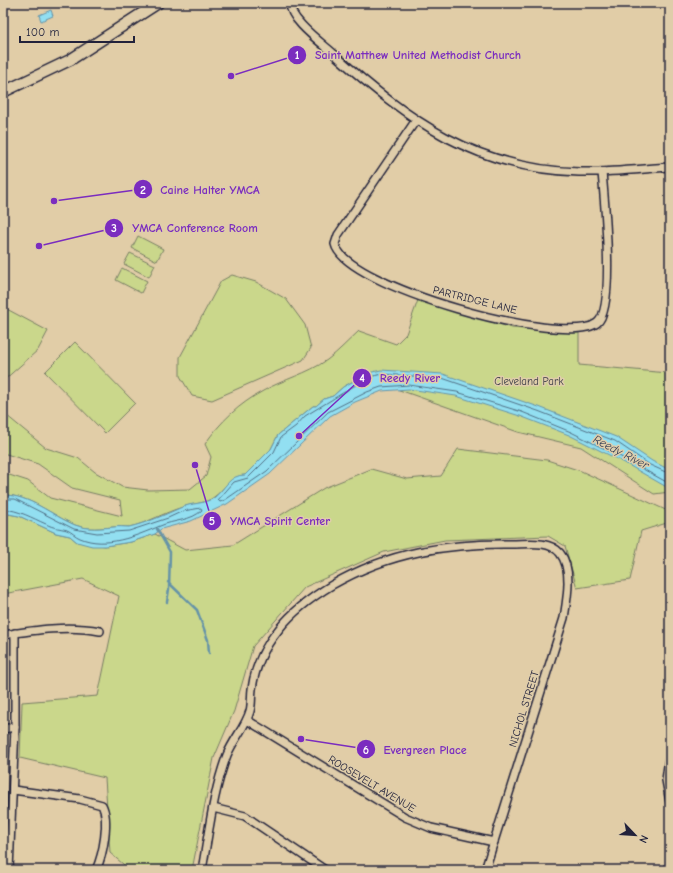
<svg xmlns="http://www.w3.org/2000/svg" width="673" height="873" viewBox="0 0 673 873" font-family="'Comic Neue',sans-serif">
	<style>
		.green { fill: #cad78b; stroke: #767c63 }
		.water { fill: #92dff1; stroke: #6593a8 }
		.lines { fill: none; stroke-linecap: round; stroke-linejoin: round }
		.shore { stroke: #4f6e84; stroke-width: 1 }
		.stream { stroke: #6593a8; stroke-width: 2.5 }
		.street-casing { stroke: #22223b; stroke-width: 10 }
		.secondary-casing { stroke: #22223b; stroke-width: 13 }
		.street { stroke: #dfcdaa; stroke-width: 7 }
		.secondary { stroke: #dfcdaa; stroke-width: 10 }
		.labels { text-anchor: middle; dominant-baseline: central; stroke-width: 3; stroke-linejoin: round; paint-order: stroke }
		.street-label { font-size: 11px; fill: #22223b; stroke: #dfcdaa }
		.park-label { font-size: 11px; fill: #3b3d47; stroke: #dfcdaa }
		.water-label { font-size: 12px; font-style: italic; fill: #333e56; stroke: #dfcdaa }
		.leader { fill: none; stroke: #7b2cbf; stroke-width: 1.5 }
		.callout-dot { fill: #7b2cbf; stroke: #dfcdaa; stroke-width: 1.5 }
		.mark-label { font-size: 12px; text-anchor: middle; font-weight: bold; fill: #fff }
		.callout-label { font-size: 12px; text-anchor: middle; font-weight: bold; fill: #7b2cbf; stroke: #dfcdaa; stroke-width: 3; stroke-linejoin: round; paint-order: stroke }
	</style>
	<rect width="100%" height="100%" fill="#e1cda7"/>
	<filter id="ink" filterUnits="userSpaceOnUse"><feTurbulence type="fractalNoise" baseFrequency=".025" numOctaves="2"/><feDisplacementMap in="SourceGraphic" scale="8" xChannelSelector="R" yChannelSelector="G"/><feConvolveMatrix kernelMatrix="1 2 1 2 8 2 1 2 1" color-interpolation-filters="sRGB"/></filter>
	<g filter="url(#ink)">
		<!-- green -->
		<g class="green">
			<polygon points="138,236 163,249 157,261 132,248"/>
			<polygon points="130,253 155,265 149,277 124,264"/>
			<polygon points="122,268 147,281 141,293 116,280"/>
			<polygon points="232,275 256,282 286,299 305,325 311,348 303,360 212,400 192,396 180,376 180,357 221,281"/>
			<path d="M418,300L512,328L579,333V365L668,373L670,367V492L654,494L581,447L518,432L388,386L368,373L343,387L333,396L324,399L316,406H313L278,435L271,449L245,475C231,475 225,489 214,497C205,504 194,503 183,507C165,512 148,523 129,527C124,527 119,526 114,527C100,528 89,530 75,525C51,515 30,495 3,495V473L28,481L50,498L122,516L120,500L72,488L38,464L3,453V414L6,415L46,448L78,458L95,472L122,487L148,490L190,489L206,476L211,457L205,444C220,422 239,404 263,391C284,379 307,374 327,360C338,352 348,341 359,331L396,344L406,334Z"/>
			<polygon points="3,307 48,331 38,350 3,381"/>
			<polygon points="75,342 135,403 105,433 45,372"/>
			<polygon points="458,449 547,460 581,471 670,512 670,522 641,531 630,580 577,588 565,546 548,536 445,540 384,552 305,587 253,646 234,711 214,758 192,870 130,870 110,853 105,778 20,758 22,702 98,696 119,596 83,579 3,594 3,513 19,516 56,533 70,536 77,542 105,546 131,542 155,534 185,550 233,545 324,488 371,469 407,479 441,476"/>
		</g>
		<!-- water -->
		<g class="water">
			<polygon points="51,10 53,16 41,21 39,15"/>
			<path d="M381,370L443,374L539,407L616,437L652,461L670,470V489L623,462L569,435L520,416L456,396L409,389L382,391L355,402L330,416L270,474L227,504L191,521L161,529L155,534L131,542L105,546H92L77,542L70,536L56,533L19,516L3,513V495C30,495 51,515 75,525C89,530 100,528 114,527C119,526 124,527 129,527C147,523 164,515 180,508C192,502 204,505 215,497C226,488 229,475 245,475L271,449L278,435L313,406H316L324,399L333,396L343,387L368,373Z"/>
		</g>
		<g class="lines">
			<!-- shore -->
			<g class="shore">
				<polyline points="670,474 650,465 615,441 538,411 442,378 382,374 369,377 305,416 296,426 281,437 274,452 248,478 234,482 218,500 220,502 225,500 267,471 328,412 367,392 381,387 409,385 457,392 522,412 571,432 625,459 670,484"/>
				<path d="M3,499H15L74,529L97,533L129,531L168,518L183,511L201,508L202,510C192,521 173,520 160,526C136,536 106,549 80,538C75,536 72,532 67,530C60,528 53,528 46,524C32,518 19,510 3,509"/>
			</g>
			<!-- stream -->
			<g class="stream">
				<polyline points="157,529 170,552 169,589 167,602"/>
				<polyline points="168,582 197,610 208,640 209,653"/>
			</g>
			<defs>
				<g id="street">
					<path d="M290,3C289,20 322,43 334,54C409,121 475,169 579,172C609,173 640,169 670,167"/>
					<path d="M416,120L338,235L335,244C344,286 564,348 597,323C616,309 604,197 602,172"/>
					<path d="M3,635C35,630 68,625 100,631"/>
					<polyline points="247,720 405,817 431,828 494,842"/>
					<polyline points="3,729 15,727"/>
					<polyline points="670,751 666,780 670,802"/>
					<path d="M13,790L80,799L102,805C110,820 103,855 96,870"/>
					<polyline points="213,808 245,816 325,870"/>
					<polyline points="9,870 15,727 15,633"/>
					<path d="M202,870C209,832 213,792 227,755C233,740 246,726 250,711C252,704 251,696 252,689C255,666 265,646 279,629C294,610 312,597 332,585C389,552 448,543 512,544C527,544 549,540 560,553C573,569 567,599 564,618L485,870"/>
				</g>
				<polyline id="secondary" points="3,92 70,60 158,3"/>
			</defs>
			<!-- street casing -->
			<use href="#street" class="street-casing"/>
			<!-- secondary casing -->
			<use href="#secondary" class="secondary-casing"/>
			<!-- street -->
			<use href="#street" class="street"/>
			<!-- secondary -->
			<use href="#secondary" class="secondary"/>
		</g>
	</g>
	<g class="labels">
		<!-- street labels -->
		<g class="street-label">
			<text transform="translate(475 300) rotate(14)">PARTRIDGE LANE</text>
			<text transform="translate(524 709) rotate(-73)">NICHOL STREET</text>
			<text transform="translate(372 784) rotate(31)">ROOSEVELT AVENUE</text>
		</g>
		<!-- park labels -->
		<g class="park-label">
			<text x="529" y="381">Cleveland Park</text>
		</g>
		<!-- water labels -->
		<g class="water-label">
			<text transform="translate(621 452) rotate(27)">Reedy River</text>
		</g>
	</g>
	<!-- callouts -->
	<path class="leader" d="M231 76L297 55M54 201L143 189M39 246L114 228M299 436L362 378M195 465L212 521M301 739L366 749"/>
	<g class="callout-dot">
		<circle cx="231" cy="76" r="4"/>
		<circle cx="54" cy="201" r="4"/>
		<circle cx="39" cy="246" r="4"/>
		<circle cx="299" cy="436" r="4"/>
		<circle cx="195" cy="465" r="4"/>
		<circle cx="301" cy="739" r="4"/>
		<circle cx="297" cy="55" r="10"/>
		<circle cx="143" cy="189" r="10"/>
		<circle cx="114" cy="228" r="10"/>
		<circle cx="362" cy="378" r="10"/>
		<circle cx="212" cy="521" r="10"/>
		<circle cx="366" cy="749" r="10"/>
	</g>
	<g class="mark-label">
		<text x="297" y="59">1</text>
		<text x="143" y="194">2</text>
		<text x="114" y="232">3</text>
		<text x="362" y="382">4</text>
		<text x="212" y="525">5</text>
		<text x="366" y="754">6</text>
	</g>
	<g class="callout-label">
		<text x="418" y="59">Saint Matthew United Methodist Church</text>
		<text x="210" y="194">Caine Halter YMCA</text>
		<text x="195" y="232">YMCA Conference Room</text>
		<text x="410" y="382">Reedy River</text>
		<text x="280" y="525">YMCA Spirit Center</text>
		<text x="425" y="754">Evergreen Place</text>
	</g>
	<!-- margin -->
	<rect width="673" height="873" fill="none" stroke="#dfcdaa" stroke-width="16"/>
	<rect x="8" y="8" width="657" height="857" fill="none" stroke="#22223b" stroke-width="1.5" filter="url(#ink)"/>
	<!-- north arrow -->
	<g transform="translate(635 835) rotate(115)" stroke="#dfcdaa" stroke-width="3" paint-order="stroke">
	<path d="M0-3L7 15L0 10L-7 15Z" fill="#22223b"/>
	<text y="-6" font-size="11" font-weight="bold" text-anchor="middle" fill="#22223b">N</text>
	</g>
	<!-- scale -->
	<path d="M20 36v6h114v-6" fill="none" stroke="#22223b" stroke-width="2"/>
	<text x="26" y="36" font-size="12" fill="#22223b" stroke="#dfcdaa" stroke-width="3" paint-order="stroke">100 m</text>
</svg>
